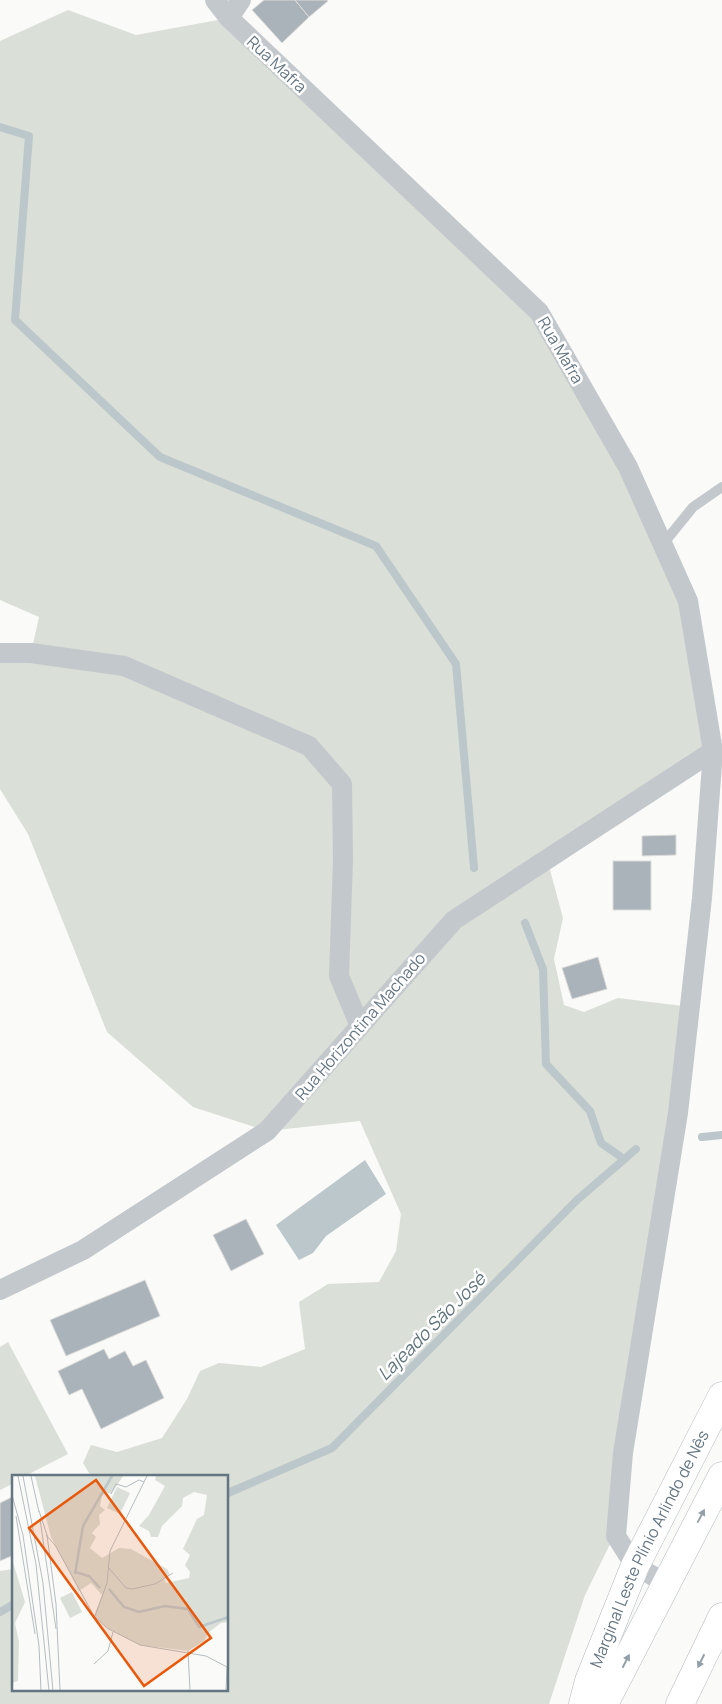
<svg xmlns="http://www.w3.org/2000/svg" width="722" height="1704" viewBox="0 0 722 1704" font-family="Manrope,sans-serif">
	<style>
		.green { fill: #dadfd7 }
		.water { fill: #bbc7cb }
		.lines { fill: none; stroke-linecap: round; stroke-linejoin: round }
		.stream { stroke: #bbc7cb; stroke-width: 8 }
		.building { fill: #aab3b9; stroke: #dcdcda }
		.secondary-casing { stroke: #b3babf; stroke-width: 29 }
		.highway-casing { stroke: #b4b9bd; stroke-width: 29 }
		.lane { stroke: #c3c8cc; stroke-width: 10 }
		.street { stroke: #c3c8cc; stroke-width: 20 }
		.secondary { stroke: #fff; stroke-width: 28 }
		.highway { stroke: #fff; stroke-width: 28 }
		.oneway { fill: #939fa8 }
		.labels { text-anchor: middle; dominant-baseline: central; stroke-width: 5; stroke-linejoin: round; paint-order: stroke }
		.street-label { font-size: 16px; fill: #657683; stroke: #fff }
		.water-label { font-size: 18px; font-style: italic; fill: #60757c; stroke: #fff }
		.inset-river { fill: none; stroke: #bbc7cb; stroke-width: 2.5 }
		.inset-road { fill: none; stroke: #b5bdc2; stroke-width: 1 }
		.view { fill: #e8590c; fill-opacity: 0.15; stroke: #e8590c; stroke-width: 2.5 }
		.inset-edge { fill: none; stroke: #657683; stroke-width: 2.5 }
	</style>
	<rect width="100%" height="100%" fill="#fafaf8"/>
	<!-- green -->
	<g class="green">
		<polygon points="68,10 136,35 229,18 539,312 688,601 713,751 547,859 563,918 554,959 564,1005 584,1012 618,998 691,1007 614,1536 585,1595 549,1704 0,1704 0,1571 14,1569 14,1690 228,1690 228,1476 91,1476 83,1463 91,1445 117,1452 162,1438 187,1399 200,1371 219,1363 261,1367 305,1349 299,1302 328,1284 379,1282 396,1251 401,1214 360,1121 267,1131 193,1107 107,1032 28,834 0,789 0,653 31,653 39,617 0,600 0,41"/>
		<polygon points="8,1342 68,1454 25,1476 14,1476 14,1483 0,1490 0,1347"/>
	</g>
	<!-- water -->
	<polygon class="water" points="365,1160 386,1194 326,1236 313,1253 299,1260 276,1225"/>
	<g class="lines">
		<!-- stream -->
		<g class="stream">
			<polyline points="0,127 29,136 15,320 160,457 376,546 456,664 474,868"/>
			<polyline points="525,923 543,969 546,1064 590,1111 601,1143 624,1159"/>
			<polyline points="702,1137 722,1135"/>
			<polyline points="228,1493 332,1448 577,1200 636,1149"/>
			<polyline points="0,1612 14,1604"/>
		</g>
	</g>
	<!-- building -->
	<g class="building">
		<polygon points="264,0 295,0 309,17 282,43 252,10"/>
		<polygon points="295,0 327,0 328,1 309,17"/>
		<polygon points="676,835 676,855 642,856 642,836"/>
		<rect x="613" y="861" width="38" height="49"/>
		<polygon points="598,957 607,989 572,999 562,968"/>
		<polygon points="246,1219 264,1254 231,1271 213,1235"/>
		<polygon points="145,1280 160,1316 66,1356 50,1320"/>
		<polygon points="104,1349 109,1359 125,1351 133,1366 146,1360 164,1398 101,1429 82,1389 69,1395 58,1371"/>
		<polygon points="14,1496 14,1555 0,1561 0,1503"/>
	</g>
	<g class="lines">
		<defs>
			<g id="secondary">
				<path id="s1" d="M583,1704L589,1681L635,1566L722,1396"/>
				<polyline points="604,1704 722,1476"/>
			</g>
			<polyline id="highway" points="680,1704 722,1617"/>
		</defs>
		<!-- secondary casing -->
		<use href="#secondary" class="secondary-casing"/>
		<!-- highway casing -->
		<use href="#highway" class="highway-casing"/>
		<!-- lane -->
		<polyline class="lane" points="663,544 693,507 722,487"/>
		<!-- street -->
		<g class="street">
			<polyline points="215,0 229,18 539,312 628,467 688,601 713,751 702,898 678,1113 623,1453 616,1536 635,1566 666,1583"/>
			<polyline points="229,18 241,0"/>
			<polyline points="0,653 31,653 124,666 309,746 342,784 343,860 339,976 360,1026"/>
			<polyline points="0,1290 83,1250 267,1131 454,920 713,751"/>
		</g>
		<!-- secondary -->
		<use href="#secondary" class="secondary"/>
		<!-- highway -->
		<use href="#highway" class="highway"/>
	</g>
	<!-- one-way arrows -->
	<defs><path id="oneway-solid" d="M-6-.8H1V-3.2L6.5 0L1 3.2V.8H-6Z" transform="scale(1.25)"/></defs>
	<g class="oneway">
		<use href="#oneway-solid" transform="translate(701 1516) rotate(-62)"/>
		<use href="#oneway-solid" transform="translate(626 1661) rotate(-63)"/>
		<use href="#oneway-solid" transform="translate(701 1661) rotate(116)"/>
	</g>
	<g class="labels">
		<!-- street labels -->
		<g class="street-label">
			<text transform="translate(277 64) rotate(43)">Rua Mafra</text>
			<text transform="translate(561 350) rotate(60)">Rua Mafra</text>
			<text transform="translate(360 1026) rotate(-49)">Rua Horizontina Machado</text>
			<text stroke="none"><textPath href="#s1" startOffset="169">Marginal Leste Plínio Arlindo de Nês</textPath></text>
		</g>
		<!-- water labels -->
		<g class="water-label">
			<text transform="translate(431 1326) rotate(-45)">Lajeado São José</text>
		</g>
	</g>
	<!-- overview -->
	<g transform="translate(12 1475)">
		<rect width="216" height="216" fill="#fafaf8"/>
		<path d="M23,1H111L99,19L94,17L90,21L88,31L93,35L87,40L88,49L80,58L84,62L78,73L90,83L107,73L119,74L155,94L158,100L152,104L154,108L177,103L178,97L173,90L178,80L171,74L185,44L192,40L195,20L182,17L171,23L170,31L150,51L146,62H139L137,56L127,51L137,40L153,11L143,5L144,1H216V147L209,148L197,157L192,166L176,176L128,170L95,153L82,141L90,120L79,108L67,116L39,62ZM105,12L118,18L108,39L95,33ZM0,59L1,87L13,127L3,148L7,167L6,206L0,208ZM60,117L70,137L58,143L48,123Z" fill="#dadfd7"/>
		<path class="inset-river" d="M63,97L77,101L88,113M63,99L71,51L100,1M97,114L112,132L127,137L153,131L176,134L187,152L217,142"/>
		<path class="inset-road" d="M6,1L24,89L37,216M11,1L31,108L41,216M19,1L27,37M99,19L104,9L114,12L127,5L132,7M0,20L11,60L27,171L29,216M27,36L35,60L44,129L48,216M4,41L23,159M28,44L44,154M34,60L43,70L82,141L95,153L128,170L194,181L215,192L214,216M96,92L114,113L120,114L143,109L161,98M83,141L95,108L98,76L135,1M176,176L178,216M82,189L96,176L101,157"/>
		<path class="view" d="M84,5L199,163L132,211L17,53Z"/>
		<rect width="216" height="216" class="inset-edge"/>
	</g>
</svg>
